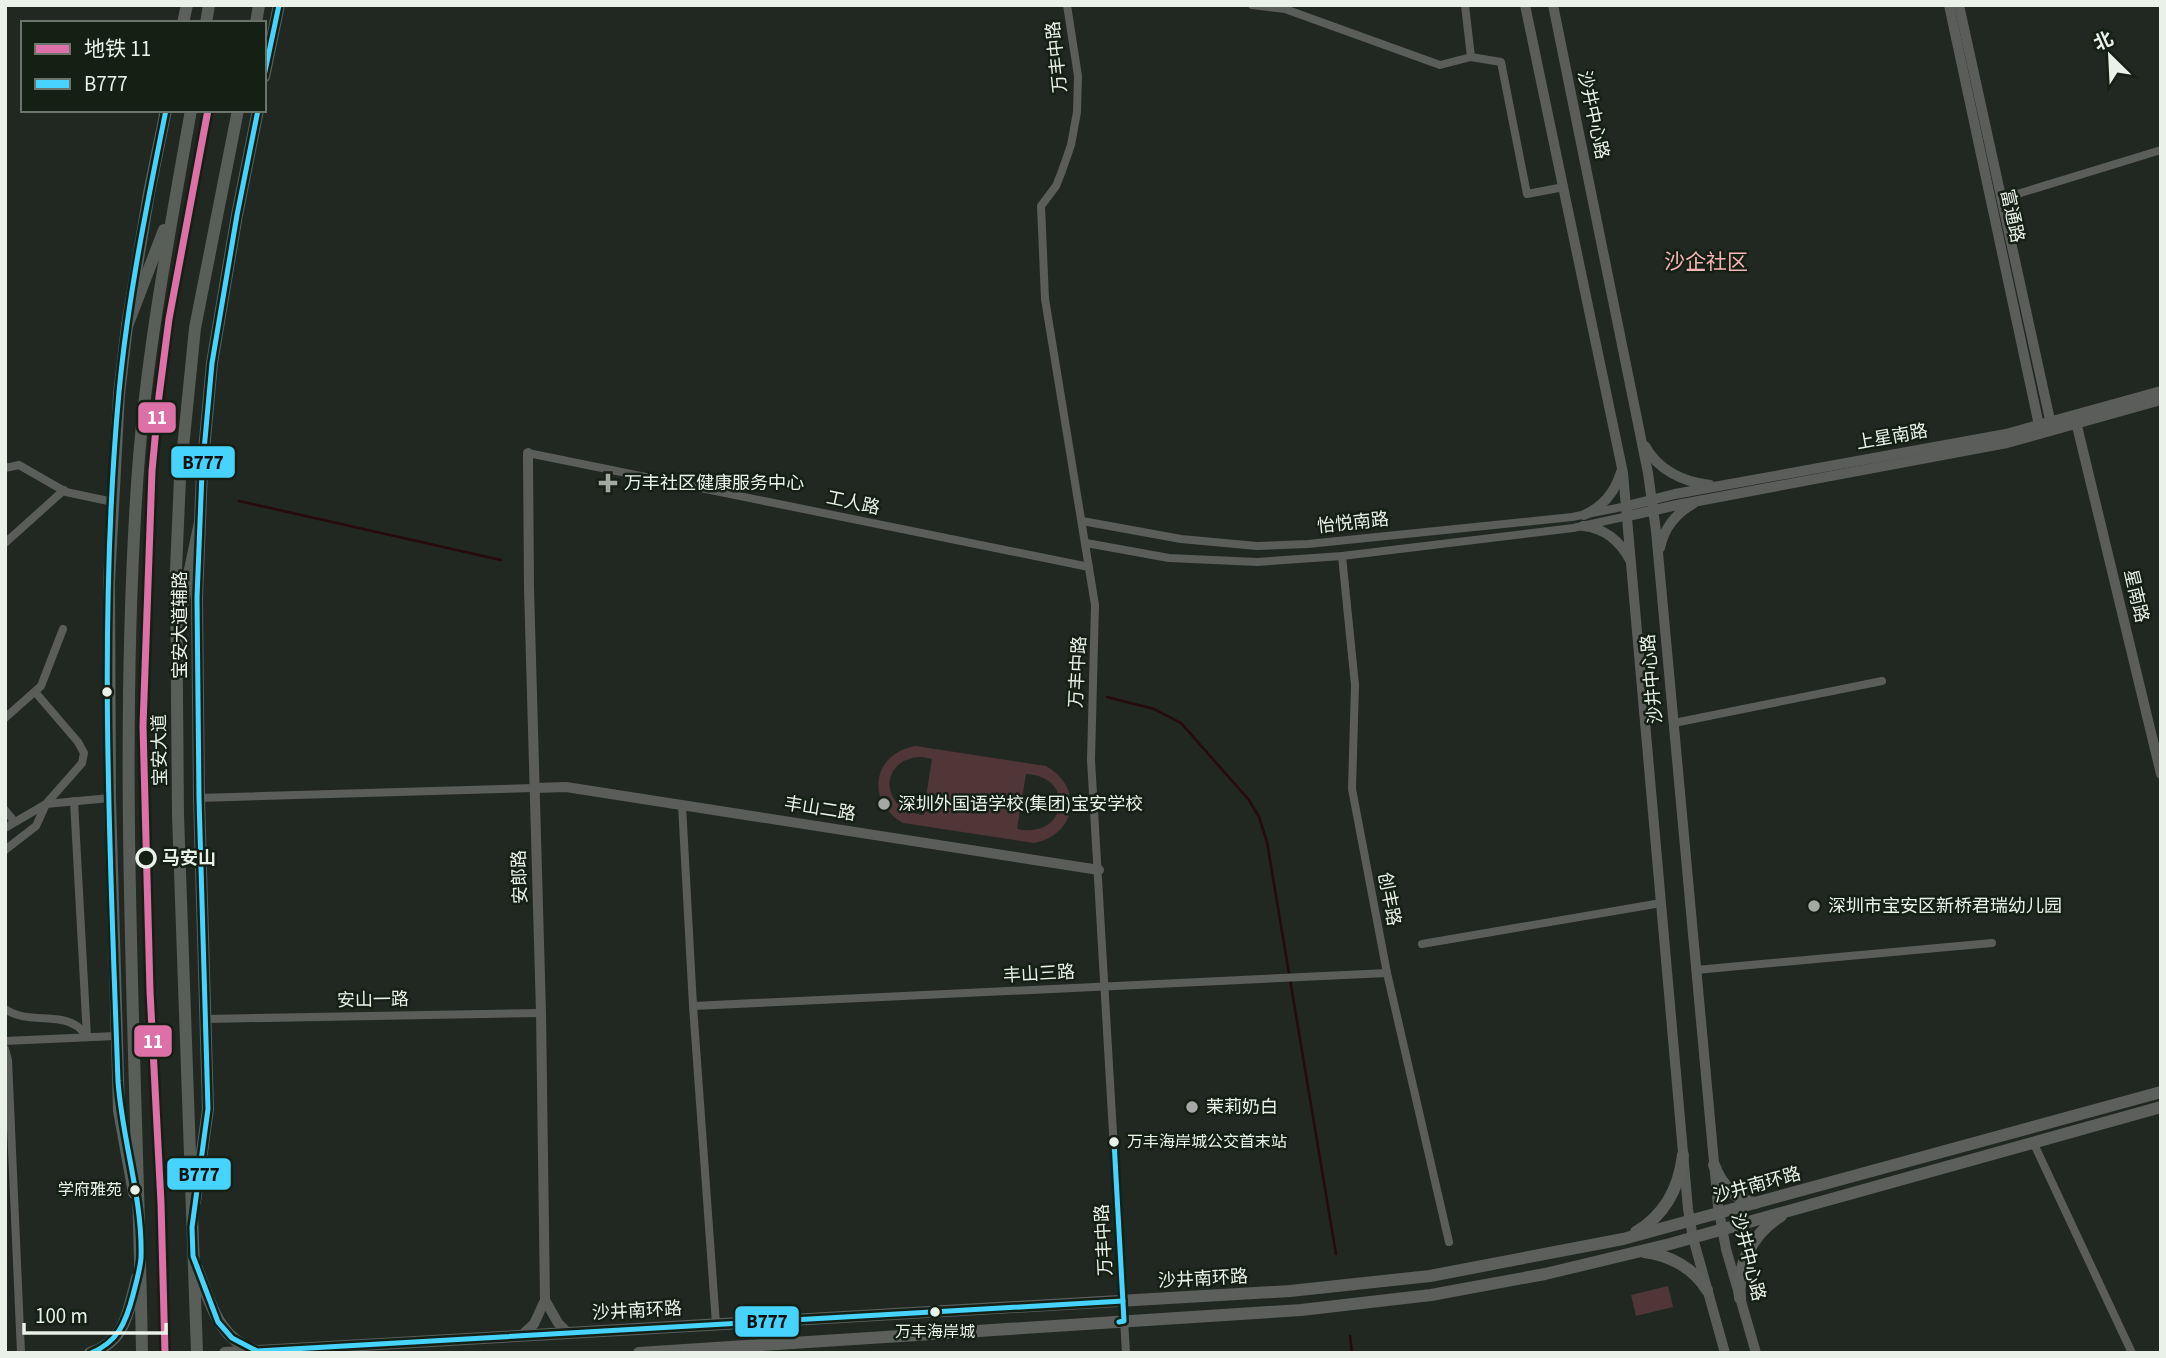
<svg xmlns="http://www.w3.org/2000/svg" width="2166" height="1358" viewBox="0 0 2166 1358" font-family="'Source Sans 3','Noto Sans SC',sans-serif">
	<style>
		.green { fill: #503636; fill-rule: evenodd }
		.lines { fill: none; stroke-linecap: round; stroke-linejoin: round }
		.stream { stroke: #260a0c; stroke-width: 2.5 }
		.minor { stroke: #5b5d5a; stroke-width: 8 }
		.tertiary { stroke: #5b5d5a; stroke-width: 10 }
		.secondary { stroke: #5c5f5c; stroke-width: 12 }
		.primary { stroke: #595e59; stroke-width: 12 }
		.bus-1-casing { stroke: #152015; stroke-width: 10 }
		.bus-1 { stroke: #46d4ff; stroke-width: 5 }
		.metro-1-casing { stroke: #152015; stroke-width: 12 }
		.metro-1 { stroke: #dc70a7; stroke-width: 7 }
		.poi-dot { fill: #a4aaa3; stroke: #152015; stroke-width: 2.5 }
		.bus-dot { fill: #eaf1e9; stroke: #152015; stroke-width: 2.5 }
		.stop-dot { fill: #152015; stroke: #eaf1e9; stroke-width: 3.5 }
		.labels { text-anchor: middle; dominant-baseline: central; stroke-width: 5; stroke-linejoin: round; paint-order: stroke }
		.bus-label { font-size: 16px; fill: #eaf1e9; stroke: #152015; text-anchor: start }
		.street-label { font-size: 18px; fill: #eaf1e9; stroke: #152015 }
		.poi-label { font-size: 18px; fill: #eaf1e9; stroke: #152015; text-anchor: start }
		.stop-label { font-size: 18px; font-weight: bold; fill: #eaf1e9; stroke: #152015; text-anchor: start }
		.quarter-label { font-size: 21px; fill: #f8b4b6; stroke: #152015 }
		.line-badge { stroke: #152015; stroke-width: 2.5 }
		.badge-label { font-size: 19px; text-anchor: middle; font-weight: bold; fill: #fff }
		.pale-badge-label { font-size: 19px; text-anchor: middle; font-weight: bold; fill: #111 }
	</style>
	<rect width="100%" height="100%" fill="#212721"/>
	<!-- green -->
	<g class="green">
		<path d="M916,746L1046,766C1084,787 1077,835 1034,843L903,823C865,802 872,753 916,746ZM923,757L932,759L923,815C876,808 881,756 923,757ZM1026,774C1076,776 1068,840 1017,829Z"/>
		<polygon points="1668,1286 1673,1307 1636,1316 1631,1295"/>
	</g>
	<g class="lines">
		<!-- stream -->
		<g class="stream">
			<polyline points="239,501 501,560"/>
			<polyline points="1107,697 1154,709 1181,723 1249,800 1259,817 1267,842 1336,1254"/>
			<polyline points="1350,1336 1352,1353"/>
		</g>
		<!-- minor -->
		<g class="minor">
			<polyline points="1067,5 1078,76 1077,112 1071,145 1062,171 1056,186 1041,206 1045,299 1095,605 1091,760 1126,1353"/>
			<polyline points="1252,5 1285,9 1440,65 1471,57 1501,62 1527,194 1564,187"/>
			<polyline points="1465,5 1471,57"/>
			<polyline points="2001,199 2161,150"/>
			<polyline points="528,453 1089,567"/>
			<polyline points="5,468 19,465 66,492 113,502"/>
			<polyline points="1082,521 1181,539 1257,546 1308,544 1572,517 1627,506"/>
			<polyline points="5,543 64,490"/>
			<polyline points="1086,543 1169,558 1257,562 1342,556 1573,528 1628,516"/>
			<polyline points="1342,556 1355,685 1352,789 1387,973 1449,1242"/>
			<polyline points="5,718 41,686 63,629"/>
			<polyline points="1674,723 1882,681"/>
			<polyline points="199,798 535,788"/>
			<polyline points="74,801 87,1037"/>
			<polyline points="682,805 693,1006 716,1324"/>
			<polyline points="5,810 14,821"/>
			<polyline points="5,828 46,804 110,798"/>
			<polyline points="5,850 36,826 46,804 82,763 84,753 78,742 36,693"/>
			<polyline points="1422,944 1661,903"/>
			<polyline points="1696,970 1992,943"/>
			<polyline points="693,1006 1387,973"/>
			<path d="M5,1009C26,1024 56,1013 75,1025C80,1027 84,1033 87,1037"/>
			<polyline points="205,1019 541,1013"/>
			<polyline points="5,1041 116,1036"/>
			<polyline points="5,1049 8,1060 21,1353"/>
			<polyline points="2033,1142 2132,1353"/>
		</g>
		<!-- tertiary -->
		<g class="tertiary">
			<polyline points="1525,5 1623,473 1688,1209 1693,1238 1725,1353"/>
			<polyline points="1553,5 1648,473 1656,531 1718,1206 1726,1249 1756,1353"/>
			<polyline points="1949,5 2040,430"/>
			<polyline points="1959,5 2052,429"/>
			<polyline points="2077,426 2161,774"/>
			<path d="M1645,446C1658,470 1683,482 1710,485"/>
			<polyline points="1627,506 1675,494 2006,434 2161,391"/>
			<path d="M1584,515C1603,507 1615,492 1621,472"/>
			<polyline points="1628,516 1677,505 2007,443 2161,400"/>
			<path d="M1583,526C1604,528 1620,541 1630,560"/>
			<path d="M1660,548C1664,529 1675,514 1693,504"/>
			<polyline points="535,788 566,787 1099,870"/>
			<polyline points="545,1300 558,1323 568,1333"/>
			<polyline points="522,1335 534,1324 545,1300 541,1013 529,588 528,453"/>
		</g>
		<!-- secondary -->
		<g class="secondary">
			<polyline points="183,23 187,5"/>
			<polyline points="264,77 279,5"/>
			<path d="M1714,1165C1721,1184 1735,1200 1755,1203"/>
			<polyline points="134,1193 119,1111 110,798 109,582 119,394 127,326 149,193 166,110"/>
			<polyline points="195,1202 208,1109 199,798 197,598 202,472 212,363 237,215 258,110"/>
			<path d="M1636,1232C1665,1215 1679,1188 1683,1155"/>
			<path d="M1644,1252C1669,1255 1694,1268 1707,1290"/>
			<path d="M1740,1298C1737,1264 1752,1234 1781,1216"/>
			<polyline points="225,1353 1290,1291 1430,1276 1623,1239 2161,1092"/>
			<polyline points="639,1353 1301,1310 1431,1295 1545,1274 1670,1244 2161,1107"/>
		</g>
		<!-- primary -->
		<g class="primary">
			<polyline points="206,23 209,5"/>
			<polyline points="256,23 259,5"/>
			<polyline points="127,326 164,230"/>
			<polyline points="181,612 200,522"/>
			<path d="M197,1268C210,1302 218,1340 257,1351"/>
			<path d="M90,1353C127,1341 128,1310 137,1278"/>
			<path d="M142,1353C137,1059 117,763 138,470C147,349 170,230 191,110"/>
			<polyline points="197,1353 178,815 176,570 180,478 195,328 238,110"/>
		</g>
		<defs>
			<g id="bus-1">
				<polyline points="264,76 279,5"/>
				<polyline points="258,110 237,215 212,363 202,472 197,598 199,798 208,1109 192,1227 193,1256 218,1322 232,1338 257,1351 1123,1301"/>
				<polyline points="1114,1141 1124,1321 1119,1322"/>
				<path d="M91,1353C118,1342 126,1322 133,1295C136,1283 140,1270 141,1258C143,1199 122,1140 118,1081C110,852 98,621 119,392C128,297 147,204 166,110"/>
			</g>
		</defs>
		<!-- bus-1 casing -->
		<use href="#bus-1" class="bus-1-casing"/>
		<!-- bus-1 -->
		<use href="#bus-1" class="bus-1"/>
		<defs>
			<polyline id="metro-1" points="165,1353 161,1203 150,991 143,726 152,471 159,396 169,319 208,110"/>
		</defs>
		<!-- metro-1 casing -->
		<use href="#metro-1" class="metro-1-casing"/>
		<!-- metro-1 -->
		<use href="#metro-1" class="metro-1"/>
	</g>
	<!-- markers -->
	<g class="poi-dot">
		<path d="M604.5 472.5h7v7h7v7h-7v7h-7v-7h-7v-7h7z"/>
		<circle cx="884" cy="804" r="7"/>
		<circle cx="1814" cy="906" r="7"/>
		<circle cx="1192" cy="1107" r="7"/>
	</g>
	<g class="bus-dot">
		<circle cx="107" cy="692" r="6"/>
		<circle cx="1114" cy="1142" r="6"/>
		<circle cx="135" cy="1190" r="6"/>
		<circle cx="935" cy="1312" r="6"/>
	</g>
	<circle class="stop-dot" cx="146" cy="858" r="9"/>
	<g class="labels">
		<!-- bus labels -->
		<g class="bus-label">
			<text x="1127" y="1142">万丰海岸城公交首末站</text>
			<text x="122" y="1190" text-anchor="end">学府雅苑</text>
			<text x="935" y="1332" text-anchor="middle">万丰海岸城</text>
		</g>
		<!-- street labels -->
		<g class="street-label">
			<text transform="translate(1057 57) rotate(-96)">万丰中路</text>
			<text transform="translate(1593 115) rotate(78)">沙井中心路</text>
			<text transform="translate(2012 216) rotate(78)">富通路</text>
			<text transform="translate(1892 437) rotate(-10)">上星南路</text>
			<text transform="translate(853 503) rotate(12)">工人路</text>
			<text transform="translate(1353 523) rotate(-6)">怡悦南路</text>
			<text transform="translate(2136 596) rotate(77)">星南路</text>
			<text transform="translate(180 625) rotate(-90)">宝安大道辅路</text>
			<text transform="translate(1078 672) rotate(-87)">万丰中路</text>
			<text transform="translate(1652 679) rotate(-95)">沙井中心路</text>
			<text transform="translate(160 750) rotate(-91)">宝安大道</text>
			<text transform="translate(820 809) rotate(9)">丰山二路</text>
			<text transform="translate(520 877) rotate(-92)">安郎路</text>
			<text transform="translate(1389 899) rotate(79)">创丰路</text>
			<text transform="translate(1039 974) rotate(-3)">丰山三路</text>
			<text transform="translate(373 1000) rotate(-1)">安山一路</text>
			<text transform="translate(1757 1185) rotate(-15)">沙井南环路</text>
			<text transform="translate(1104 1240) rotate(-93)">万丰中路</text>
			<text transform="translate(1748 1257) rotate(76)">沙井中心路</text>
			<text transform="translate(1203 1279) rotate(-3)">沙井南环路</text>
			<text transform="translate(637 1311) rotate(-3)">沙井南环路</text>
		</g>
		<!-- poi labels -->
		<g class="poi-label">
			<text x="624" y="483">万丰社区健康服务中心</text>
			<text x="898" y="804">深圳外国语学校(集团)宝安学校</text>
			<text x="1828" y="906">深圳市宝安区新桥君瑞幼儿园</text>
			<text x="1206" y="1107">茉莉奶白</text>
		</g>
		<!-- stop labels -->
		<g class="stop-label">
			<text x="162" y="858">马安山</text>
		</g>
		<!-- quarter labels -->
		<g class="quarter-label">
			<text x="1706" y="262">沙企社区</text>
		</g>
	</g>
	<g class="line-badge">
		<rect x="137" y="401" width="40" height="33" rx="7" fill="#dc70a7"/>
		<rect x="170" y="445" width="66" height="34" rx="7" fill="#46d4ff"/>
		<rect x="133" y="1024" width="40" height="34" rx="7" fill="#dc70a7"/>
		<rect x="166" y="1157" width="66" height="34" rx="7" fill="#46d4ff"/>
		<rect x="734" y="1305" width="66" height="33" rx="7" fill="#46d4ff"/>
	</g>
	<g class="badge-label">
		<text x="157" y="424">11</text>
		<text x="153" y="1048">11</text>
	</g>
	<g class="pale-badge-label">
		<text x="203" y="469">B777</text>
		<text x="199" y="1181">B777</text>
		<text x="767" y="1328">B777</text>
	</g>
	<!-- border -->
	<rect width="2166" height="1358" fill="none" stroke="#eaf1e9" stroke-width="14"/>
	<!-- legend -->
	<rect x="21" y="21" width="245" height="91" fill="#152015" stroke="#6a746a" stroke-width="2"/>
	<rect x="35" y="44" width="35" height="10" fill="#dc70a7" stroke="#6a746a" stroke-width="2"/>
	<text x="84" y="56" font-size="21" fill="#eaf1e9">地铁 11</text>
	<rect x="35" y="79" width="35" height="10" fill="#46d4ff" stroke="#6a746a" stroke-width="2"/>
	<text x="84" y="91" font-size="21" fill="#eaf1e9">B777</text>
	<!-- north arrow -->
	<g transform="translate(2110 56) rotate(336)" stroke="#152015" stroke-width="5" paint-order="stroke">
	<path d="M0-5L12 26L0 18L-12 26Z" fill="#eaf1e9"/>
	<text y="-10" font-size="19" font-weight="bold" text-anchor="middle" fill="#eaf1e9">北</text>
	</g>
	<!-- scale -->
	<path d="M24 1323v10h142v-10" fill="none" stroke="#eaf1e9" stroke-width="3.5"/>
	<text x="35" y="1323" font-size="21" fill="#eaf1e9" stroke="#152015" stroke-width="5" paint-order="stroke">100 m</text>
</svg>
